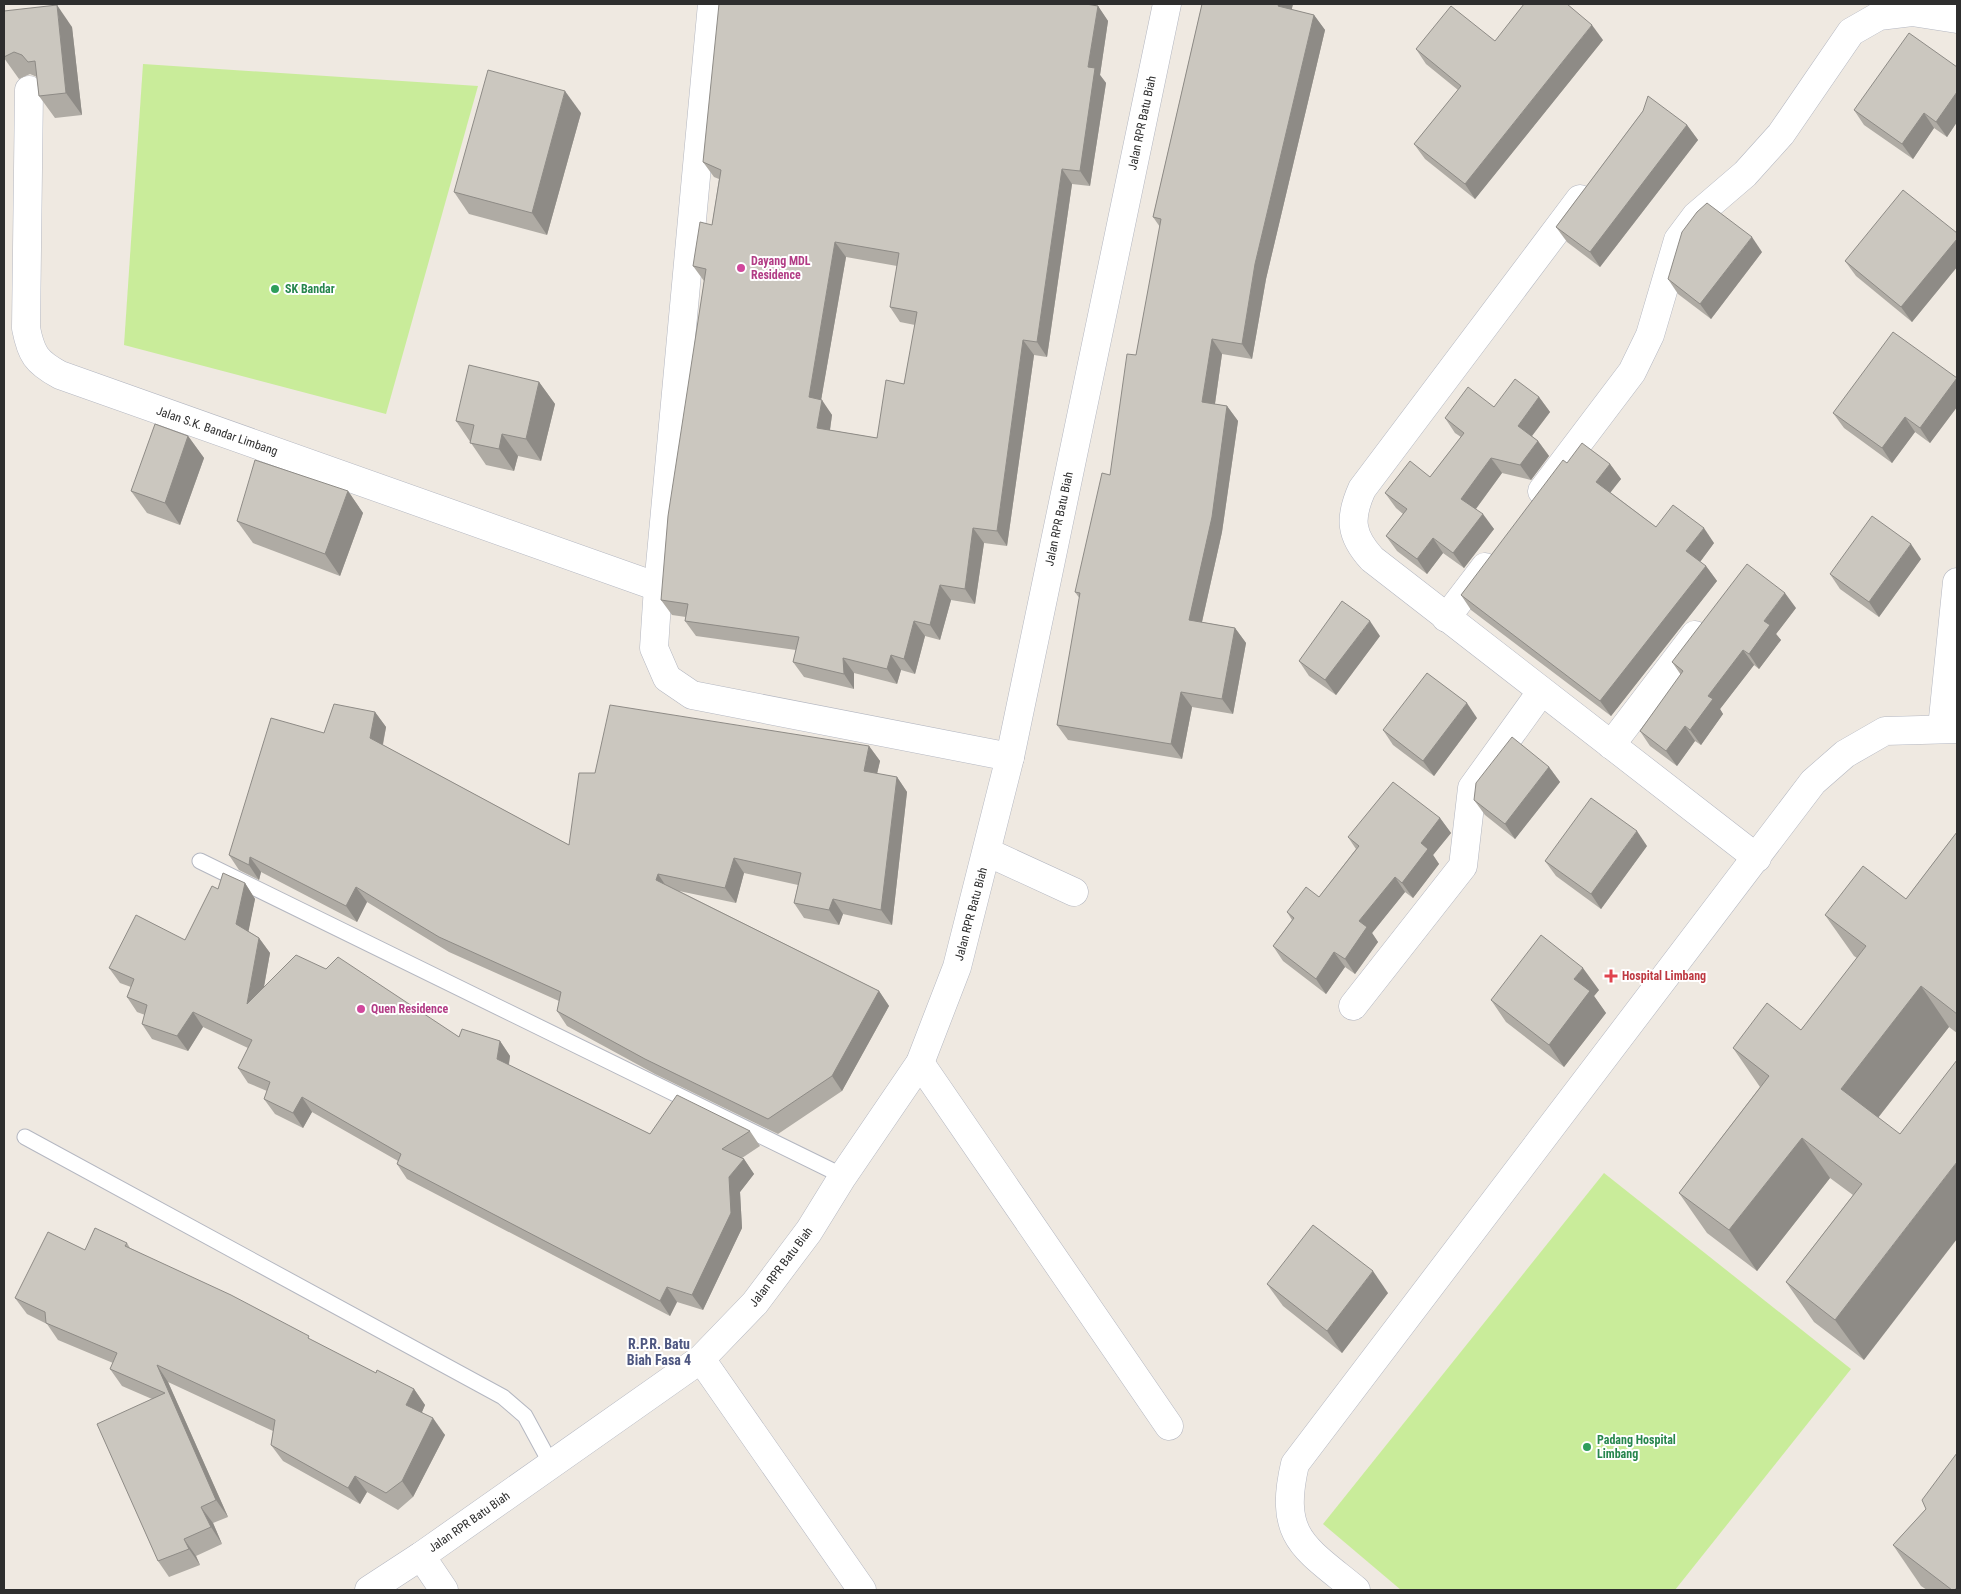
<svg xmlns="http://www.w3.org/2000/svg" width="1961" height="1594" viewBox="0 0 1961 1594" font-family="'Roboto Condensed',sans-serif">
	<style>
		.pitch { fill: #c9ec9a }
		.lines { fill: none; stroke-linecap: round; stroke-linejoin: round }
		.lane-casing { stroke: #b4b7c1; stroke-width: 17 }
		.street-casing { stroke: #b4b7c1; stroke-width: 29 }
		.lane { stroke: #fff; stroke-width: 15 }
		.street { stroke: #fff; stroke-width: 28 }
		.wall { fill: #afaba4; fill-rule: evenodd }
		.shaded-wall { fill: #8e8b86 }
		.building { fill: #cbc7bf; stroke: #8e8b86; fill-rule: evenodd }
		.hotel-dot { fill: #d1479c; stroke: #fff; stroke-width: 2 }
		.leisure-dot { fill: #2e9e5b; stroke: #fff; stroke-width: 2 }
		.health-dot { fill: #e0444e; stroke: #fff; stroke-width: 2 }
		.labels { text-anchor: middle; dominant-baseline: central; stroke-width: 4; stroke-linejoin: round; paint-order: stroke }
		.street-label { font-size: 12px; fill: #2e2e2e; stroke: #fff }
		.hotel-label { font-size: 12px; font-weight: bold; fill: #b23c85; stroke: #fff; text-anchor: start }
		.leisure-label { font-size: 12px; font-weight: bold; fill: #27864d; stroke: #fff; text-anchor: start }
		.health-label { font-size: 12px; font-weight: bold; fill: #be3a42; stroke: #fff; text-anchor: start }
		.neighbourhood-label { font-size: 14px; font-weight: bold; fill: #4d5680; stroke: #fff }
	</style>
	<rect width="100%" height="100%" fill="#efe9e1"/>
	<!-- pitch -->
	<g class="pitch">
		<polygon points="143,64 478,86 386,414 124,345"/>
		<polygon points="1604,1173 1851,1369 1675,1590 1401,1590 1323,1524"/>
	</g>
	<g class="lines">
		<defs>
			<g id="lane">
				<polyline points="200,861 843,1176"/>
				<polyline points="25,1137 503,1397 525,1416 551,1464"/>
			</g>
			<g id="street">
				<polyline points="712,4 658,587 654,648 667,678 692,695 1010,757"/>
				<path d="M29,90L26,328C31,354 36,362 60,375L658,587"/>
				<path d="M1580,199L1362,489C1349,518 1350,535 1372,559L1757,858"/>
				<polyline points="1542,491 1632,372 1650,335 1678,240 1696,216 1745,174 1781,134 1851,32 1879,16 1912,12 1957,19"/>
				<polyline points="1446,618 1485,567"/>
				<polyline points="1942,728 1957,582"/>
				<polyline points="1611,745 1695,635"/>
				<polyline points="987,852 1074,892"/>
				<polyline points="1353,1006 1463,866 1472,788 1541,692"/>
				<polyline points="920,1063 1169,1426"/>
				<polyline points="701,1359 862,1590"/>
				<polyline points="421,1556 444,1590"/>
				<polyline points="369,1590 421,1556 701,1359 755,1303 809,1231 843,1176 920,1063 957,967 1010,757 1167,4"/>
				<path d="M1356,1590C1304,1547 1278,1537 1295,1464L1813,782L1845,754L1885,731L1957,729"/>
			</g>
		</defs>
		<!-- lane casing -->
		<use href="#lane" class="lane-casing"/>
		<!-- street casing -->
		<use href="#street" class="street-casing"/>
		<!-- lane -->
		<use href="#lane" class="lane"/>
		<!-- street -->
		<use href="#street" class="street"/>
	</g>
	<!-- wall -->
	<g class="wall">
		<polygon points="1202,4 1293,4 1291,10 1314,15 1325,30 1266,279 1252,359 1222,354 1215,404 1227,406 1238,421 1222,532 1202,622 1235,628 1246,643 1233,714 1192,707 1182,759 1068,740 1057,725 1080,599 1075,592 1110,475 1136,355 1160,227 1153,217"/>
		<path d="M1094,5L1098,6L1108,21L1100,75L1106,83L1090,186L1072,184L1047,357L1034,355L1007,546L984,543L975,604L951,600L940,640L925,636L915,674L901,670L897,684L854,673V689L804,677L793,662L796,650L696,636L685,621L686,617L672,615L661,600L704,281L693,266L712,225L719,179L714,177L703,162ZM846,257L897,266L890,307L900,322L915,325L904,384L877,438L830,430L832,415L821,400Z"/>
		<polygon points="4,11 72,27 82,115 55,118 39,96 37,77 30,74 19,79 4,58"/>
		<polygon points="1603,40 1475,199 1425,159 1414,144 1458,90 1426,64 1416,49 1495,41"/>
		<polygon points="1957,67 1957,122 1947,137 1934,128 1913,159 1864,125 1854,110"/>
		<polygon points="1643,111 1687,125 1698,140 1600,267 1567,242 1556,227"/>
		<polygon points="581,113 547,235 469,214 454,192"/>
		<polygon points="1957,233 1957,267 1912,322 1856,276 1845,261"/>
		<polygon points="1762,252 1711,319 1678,294 1668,279"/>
		<polygon points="1957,379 1957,407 1930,443 1915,432 1892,463 1844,428 1833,413"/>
		<polygon points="539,382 555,404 541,461 518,456 514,471 486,465 456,421"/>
		<polygon points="1539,397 1550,412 1532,436 1538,441 1549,456 1531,480 1502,473 1476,509 1494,529 1464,568 1443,553 1427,574 1397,551 1386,536 1403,514 1396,508 1385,493 1430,477 1461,437 1455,433 1445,418"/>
		<polygon points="188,436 204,458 180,525 147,513 131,491"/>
		<polygon points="1567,463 1610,464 1621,479 1610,492 1656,527 1714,543 1700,562 1706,566 1717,581 1611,716 1471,610 1461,595"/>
		<polygon points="348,491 363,513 340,576 253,543 237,521"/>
		<polygon points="1921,559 1879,617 1840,589 1830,574"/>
		<polygon points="1796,608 1776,634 1781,640 1759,669 1754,665 1720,709 1723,714 1701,745 1695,741 1677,766 1650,746 1640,731 1681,675 1672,662"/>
		<polygon points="1380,636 1336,695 1309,676 1299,661"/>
		<polygon points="375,712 386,727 383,745 569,845 595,773 869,746 880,761 877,774 897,777 907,792 892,925 843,914 839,925 804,918 794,903 798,885 744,873 736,903 679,891 879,991 889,1006 842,1091 778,1134 655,1074 567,1026 557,1011 559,1001 449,952 367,902 357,922 261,872 259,880 239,870 229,855 324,733"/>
		<polygon points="1477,718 1434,776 1393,745 1383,730"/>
		<polygon points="1549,767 1560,782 1515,839 1485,815 1474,800"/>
		<polygon points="1440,818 1451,833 1433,855 1439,864 1413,898 1405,892 1372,933 1378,942 1355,974 1345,967 1326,994 1283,961 1273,946 1292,920 1287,912 1319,897 1356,849 1348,837"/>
		<polygon points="1957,832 1957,1033 1949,1027 1878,1118 1864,1360 1814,1322 1786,1282 1853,1195 1830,1178 1757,1271 1707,1233 1679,1193 1760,1087 1733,1048 1801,1030 1857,958 1854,956 1825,915 1906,899"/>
		<polygon points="1647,846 1601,909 1556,876 1545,861"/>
		<polygon points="245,883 255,899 248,931 259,938 270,953 264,987 459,1037 500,1041 510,1056 509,1065 650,1134 750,1131 760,1146 742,1158 744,1159 754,1174 740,1192 742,1228 703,1310 677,1302 670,1316 407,1179 397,1164 398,1161 312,1112 303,1128 275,1114 264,1099 267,1091 248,1083 238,1068 248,1048 203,1027 188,1051 152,1039 142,1024 145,1015 137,1012 127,997 131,987 120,983 109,968 185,940 218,889"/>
		<polygon points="1599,990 1594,996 1606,1013 1564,1067 1506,1022 1491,1000"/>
		<polygon points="127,1243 130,1248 312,1341 376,1373 414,1389 425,1405 422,1412 445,1435 413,1497 398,1510 367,1492 360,1504 283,1461 271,1445 273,1431 168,1382 228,1517 213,1523 222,1544 196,1556 200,1565 169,1577 158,1561 152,1399 122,1386 110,1369 113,1363 58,1340 47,1324 27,1314 15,1298 85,1250"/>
		<polygon points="1267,1284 1388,1293 1342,1353 1283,1306"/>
		<polygon points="1926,1509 1957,1590 1927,1590 1921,1586 1893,1545"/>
	</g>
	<!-- shaded-wall -->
	<g class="shaded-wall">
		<polygon points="1279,4 1293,4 1289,22 1278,6"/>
		<polygon points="57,5 72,27 82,115 66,93"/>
		<polygon points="1098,6 1108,21 1100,75 1106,83 1090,186 1080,171 1088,67"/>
		<polygon points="1314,15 1325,30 1266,279 1252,359 1242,344 1255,264"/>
		<polygon points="1592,25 1603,40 1475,199 1465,184"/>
		<polygon points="565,91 581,113 547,235 532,213"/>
		<polygon points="1957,92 1957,122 1947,137 1936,122"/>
		<polygon points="1924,113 1934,128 1913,159 1902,144"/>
		<polygon points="1687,125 1698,140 1600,267 1590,252"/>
		<polygon points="1062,169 1072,184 1047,357 1037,342"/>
		<polygon points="1752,237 1762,252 1711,319 1700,304"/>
		<polygon points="1957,239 1957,267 1912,322 1901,307"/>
		<polygon points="835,242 846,257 819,412 809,397"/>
		<polygon points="1212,339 1222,354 1213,417 1202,402"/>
		<polygon points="1023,340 1034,355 1007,546 997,531"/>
		<polygon points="1957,378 1957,407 1930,443 1920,428"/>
		<polygon points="539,382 555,404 541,461 526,439"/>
		<polygon points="1539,397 1550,412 1528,441 1518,426"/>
		<polygon points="822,400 832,415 828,443 817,428"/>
		<polygon points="1227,406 1238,421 1222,532 1199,635 1189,620"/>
		<polygon points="1905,417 1915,432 1892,463 1882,448"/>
		<polygon points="502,434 518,456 514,471 499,449"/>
		<polygon points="188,436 204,458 180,525 165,503"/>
		<polygon points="1538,441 1549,456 1531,480 1520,465"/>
		<polygon points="1491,458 1502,473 1472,514 1461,499"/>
		<polygon points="1610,464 1621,479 1607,497 1596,482"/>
		<polygon points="348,491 363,513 340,576 325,554"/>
		<polygon points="1483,514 1494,529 1464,568 1453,553"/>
		<polygon points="973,528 984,543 975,604 965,589"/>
		<polygon points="1704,528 1714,543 1697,566 1686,551"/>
		<polygon points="1433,538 1443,553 1427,574 1417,559"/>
		<polygon points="1911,544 1921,559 1879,617 1869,602"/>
		<polygon points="1706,566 1717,581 1611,716 1600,701"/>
		<polygon points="940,585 951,600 940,640 930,625"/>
		<polygon points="1785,593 1796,608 1776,634 1781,640 1759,669 1749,654 1764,621"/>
		<polygon points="914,621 925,636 915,674 904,659"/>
		<polygon points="1370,621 1380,636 1336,695 1325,680"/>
		<polygon points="1235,628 1246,643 1233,714 1222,699"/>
		<polygon points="1743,650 1754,665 1720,709 1723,714 1701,745 1690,730 1708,696"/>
		<polygon points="891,655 901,670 897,684 887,669"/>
		<polygon points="843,658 854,673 854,689 844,674"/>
		<polygon points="1181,692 1192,707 1182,759 1171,744"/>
		<polygon points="1467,703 1477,718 1434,776 1423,761"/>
		<polygon points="375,712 386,727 381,753 370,738"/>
		<polygon points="1685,726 1695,741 1677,766 1666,751"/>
		<polygon points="869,746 880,761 874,786 864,771"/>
		<polygon points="1549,767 1560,782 1515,839 1505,824"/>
		<polygon points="897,777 907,792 892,925 881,910"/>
		<polygon points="1440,818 1451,833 1433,855 1439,864 1413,898 1402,883 1421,843"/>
		<polygon points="1637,831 1647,846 1601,909 1591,894"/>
		<polygon points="250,857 261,872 259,880 249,865"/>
		<polygon points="734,858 744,873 736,903 725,888"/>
		<polygon points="658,874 668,889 656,880"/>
		<polygon points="1395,877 1405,892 1372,933 1378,942 1355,974 1345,959 1359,921"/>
		<polygon points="245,883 255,899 247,939 236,924"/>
		<polygon points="356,887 367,902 357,922 346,906"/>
		<polygon points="833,899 843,914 839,925 829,910"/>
		<polygon points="259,938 270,953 258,1019 247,1004"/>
		<polygon points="1334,952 1345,967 1326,994 1316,979"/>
		<polygon points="1583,968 1599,990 1594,996 1606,1013 1564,1067 1549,1045 1574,979"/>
		<polygon points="1921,986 1949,1027 1869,1129 1841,1089"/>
		<polygon points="879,991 889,1006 842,1091 832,1076"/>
		<polygon points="193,1012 203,1027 188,1051 177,1036"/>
		<polygon points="500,1041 510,1056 507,1074 497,1059"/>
		<polygon points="302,1097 312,1112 303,1128 293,1113"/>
		<polygon points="1802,1138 1830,1178 1757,1271 1729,1230"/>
		<polygon points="744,1159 754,1174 740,1192 742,1228 703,1310 692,1295 729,1177"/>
		<polygon points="1957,1162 1957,1239 1864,1360 1835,1320"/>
		<polygon points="1373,1271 1388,1293 1342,1353 1327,1331"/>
		<polygon points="667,1287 677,1302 670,1316 660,1301"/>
		<polygon points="157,1365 168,1382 228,1517 216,1500"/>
		<polygon points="414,1389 425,1405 418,1421 406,1405"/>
		<polygon points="433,1418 445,1435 413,1497 402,1481"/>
		<polygon points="355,1476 367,1492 360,1504 348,1488"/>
		<polygon points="201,1507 213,1523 222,1544 211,1527"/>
		<polygon points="184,1539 196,1556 200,1565 189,1549"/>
	</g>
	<!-- building -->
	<g class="building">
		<path d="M719,4H1086L1098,6L1088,67L1095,68L1080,171L1062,169L1037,342L1023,340L997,531L973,528L965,589L940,585L930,625L914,621L904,659L891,655L887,669L843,658L844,674L793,662L799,637L685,621L688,604L661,600L668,516L706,269L693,266L700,222L712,225L721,170L703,162ZM835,242L899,253L890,307L917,312L904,384L886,380L877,438L817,428L822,400L809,397Z"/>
		<polygon points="1202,4 1279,4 1278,6 1314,15 1255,264 1242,344 1212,339 1202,402 1227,406 1212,517 1189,620 1235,628 1222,699 1181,692 1171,744 1057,725 1080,593 1075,592 1102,473 1110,475 1127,354 1136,355 1161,219 1153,217"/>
		<polygon points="1524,4 1567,4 1592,25 1465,184 1414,144 1461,86 1416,49 1451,6 1495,41"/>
		<polygon points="57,5 66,93 39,96 35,61 28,62 22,55 14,52 4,57 4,11"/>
		<polygon points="1909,33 1957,67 1957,92 1936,122 1924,113 1902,144 1854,110"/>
		<polygon points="488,70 565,91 532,213 454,192"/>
		<polygon points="1648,96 1687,125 1590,252 1556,227 1643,111"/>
		<polygon points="1903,190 1957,233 1957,239 1901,307 1845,261"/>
		<polygon points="1707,203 1752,237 1700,304 1668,279 1682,232 1697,212"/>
		<polygon points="1893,332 1957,378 1920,428 1905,417 1882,448 1833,413"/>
		<polygon points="469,365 539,382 526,439 502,434 499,449 470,443 474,425 456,421"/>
		<polygon points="1515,379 1539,397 1518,426 1538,441 1520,465 1491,458 1461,499 1483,514 1453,553 1433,538 1417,559 1386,536 1407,509 1385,493 1410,461 1430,477 1464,433 1445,418 1468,387 1494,407"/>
		<polygon points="155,424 188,436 165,503 131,491"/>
		<polygon points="1582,443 1610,464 1596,482 1656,527 1673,505 1704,528 1686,551 1706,566 1600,701 1461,595 1563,460 1567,463"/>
		<polygon points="255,460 348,491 325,554 237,521"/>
		<polygon points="1872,516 1911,544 1869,602 1830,574"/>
		<polygon points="1747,564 1785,593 1764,621 1770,625 1749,654 1743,650 1708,696 1713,699 1690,730 1685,726 1666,751 1640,731 1683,671 1672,662"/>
		<polygon points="1342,601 1370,621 1325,680 1299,661"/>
		<polygon points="1427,673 1467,703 1423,761 1383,730"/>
		<polygon points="334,704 375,712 370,738 569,845 579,773 595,773 610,705 869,746 864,771 897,777 881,910 833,899 829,910 794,903 801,873 734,858 725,888 658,874 656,880 879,991 832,1076 768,1119 645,1059 557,1011 561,992 439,937 356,887 346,906 250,857 249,865 229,855 271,718 324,733"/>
		<polygon points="1512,737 1549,767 1505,824 1474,800 1476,783"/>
		<polygon points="1393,782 1440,818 1421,843 1428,849 1402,883 1395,877 1359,921 1367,927 1345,959 1334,952 1316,979 1273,946 1294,918 1287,912 1306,887 1319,897 1359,846 1348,837"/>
		<polygon points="1591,798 1637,831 1591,894 1545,861"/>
		<polygon points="1957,832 1957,1014 1921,986 1841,1089 1900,1134 1957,1060 1957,1162 1835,1320 1786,1282 1862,1184 1802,1138 1729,1230 1679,1193 1769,1076 1733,1048 1767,1003 1801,1030 1866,946 1825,915 1863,866 1906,899"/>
		<polygon points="223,873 245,883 236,924 259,938 247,1004 296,955 326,969 338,957 459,1037 462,1029 500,1041 497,1059 650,1134 677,1095 750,1131 722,1149 744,1159 729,1177 731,1213 692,1295 667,1287 660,1301 397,1164 401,1154 302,1097 293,1113 264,1099 270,1082 238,1068 252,1040 193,1012 177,1036 142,1024 147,1005 127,997 134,979 109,968 136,915 185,940 212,886 218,889"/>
		<polygon points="1541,935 1583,968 1574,979 1590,991 1549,1045 1491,1000"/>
		<polygon points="1313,1225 1373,1271 1327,1331 1267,1284"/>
		<polygon points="95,1228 127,1243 125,1246 231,1295 309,1336 308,1338 376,1373 377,1370 414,1389 406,1405 433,1418 402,1481 386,1493 355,1476 348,1488 271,1445 275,1420 157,1365 216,1500 201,1507 211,1527 184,1539 189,1549 158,1561 97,1424 165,1393 110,1369 117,1353 46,1323 45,1312 15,1298 48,1232 85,1250"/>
		<polygon points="1957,1453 1957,1587 1955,1590 1952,1590 1893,1545 1926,1509 1922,1500"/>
	</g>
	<!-- markers -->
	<g class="hotel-dot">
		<circle cx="741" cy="268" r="5"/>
		<circle cx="361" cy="1009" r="5"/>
	</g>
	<g class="leisure-dot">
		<circle cx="275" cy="289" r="5"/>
		<circle cx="1587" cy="1447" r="5"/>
	</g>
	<path class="health-dot" d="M1608.5 968.5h5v5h5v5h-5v5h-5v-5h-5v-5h5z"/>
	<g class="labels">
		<!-- street labels -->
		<g class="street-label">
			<text transform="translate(1142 123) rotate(-78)">Jalan RPR Batu Biah</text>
			<text transform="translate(217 431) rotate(19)">Jalan S.K. Bandar Limbang</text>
			<text transform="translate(1059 519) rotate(-78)">Jalan RPR Batu Biah</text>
			<text transform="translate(971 914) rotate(-75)">Jalan RPR Batu Biah</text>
			<text transform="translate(781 1267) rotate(-53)">Jalan RPR Batu Biah</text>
			<text transform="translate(469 1522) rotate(-35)">Jalan RPR Batu Biah</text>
		</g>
		<!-- hotel labels -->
		<g class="hotel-label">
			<text x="751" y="261">Dayang MDL<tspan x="751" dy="14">Residence</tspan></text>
			<text x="371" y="1009">Quen Residence</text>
		</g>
		<!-- leisure labels -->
		<g class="leisure-label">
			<text x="285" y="289">SK Bandar</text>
			<text x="1597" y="1440">Padang Hospital<tspan x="1597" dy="14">Limbang</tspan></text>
		</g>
		<!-- health labels -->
		<g class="health-label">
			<text x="1622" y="976">Hospital Limbang</text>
		</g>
		<!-- neighbourhood labels -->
		<g class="neighbourhood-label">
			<text x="659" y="1344">R.P.R. Batu<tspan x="659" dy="16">Biah Fasa 4</tspan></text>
		</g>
	</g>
	<!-- border -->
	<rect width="1961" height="1594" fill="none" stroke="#2e2e2e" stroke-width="10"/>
</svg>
